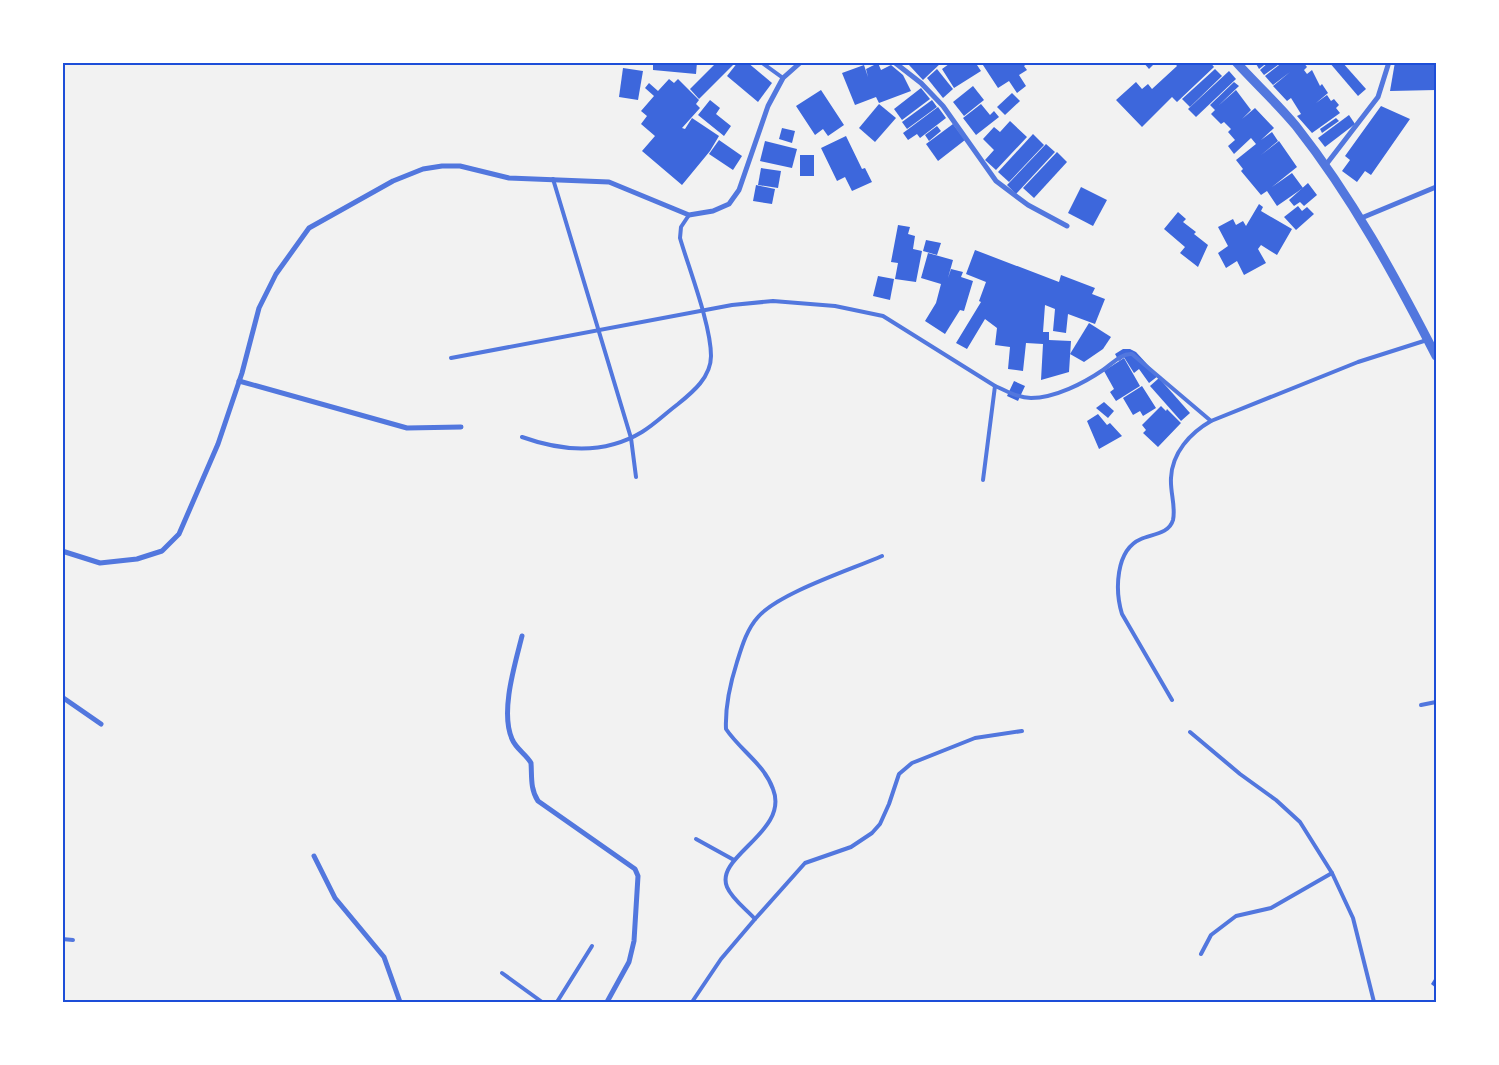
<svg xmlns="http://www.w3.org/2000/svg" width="1499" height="1065" viewBox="0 0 1499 1065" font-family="'Roboto Condensed',sans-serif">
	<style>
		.building { fill: #3d67dc }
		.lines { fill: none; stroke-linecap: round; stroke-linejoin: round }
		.service { stroke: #5277de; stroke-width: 4 }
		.minor { stroke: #5277de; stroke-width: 5 }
		.tertiary { stroke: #5277de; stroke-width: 9 }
		.neatline { fill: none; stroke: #1d4ed8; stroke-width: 2 }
	</style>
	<rect width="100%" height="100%" fill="#f2f2f2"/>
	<!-- building -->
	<g class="building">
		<polygon points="653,62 697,62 696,74 653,70"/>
		<polygon points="717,62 736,62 699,99 690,89"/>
		<polygon points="738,62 747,62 772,83 758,102 727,76"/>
		<polygon points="911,62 942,62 923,80 909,65"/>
		<polygon points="948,62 975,62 981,71 954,88 942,69 949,64"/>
		<polygon points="981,62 1029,62 1024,66 1027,70 1019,75 1026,86 1017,93 1009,81 998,88"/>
		<polygon points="1143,62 1156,62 1149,69"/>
		<polygon points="1174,62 1210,62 1214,67 1177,102 1172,97 1142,127 1116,100 1136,82 1142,89 1148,84 1152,89 1177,66"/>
		<polygon points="1255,62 1268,62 1259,69"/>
		<polygon points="1269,62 1282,62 1264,75 1260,70"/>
		<polygon points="1283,62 1303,62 1307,67 1304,70 1307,74 1312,70 1320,86 1322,84 1328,93 1316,103 1327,95 1331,101 1334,99 1339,105 1336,108 1340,113 1312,133 1297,116 1301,114 1291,98 1287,101 1273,86 1290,72 1273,85 1265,76"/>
		<polygon points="1329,62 1342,62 1366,89 1358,96"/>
		<polygon points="1395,62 1436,62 1436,90 1390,91"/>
		<polygon points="878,63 881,70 891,65 903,75 911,91 879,103 876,97 855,105 842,73 864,65 868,77 866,69"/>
		<polygon points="623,68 643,71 638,100 619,97"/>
		<polygon points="937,69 953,89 943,98 927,78"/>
		<polygon points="1215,69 1222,76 1190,107 1182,99"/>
		<polygon points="1229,71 1236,79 1196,117 1188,109"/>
		<polygon points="669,79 674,83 678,79 699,100 696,104 700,108 682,128 685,129 692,118 719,136 710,151 682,185 642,151 655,136 641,124 647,116 641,111 654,96 645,88 649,83 658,91"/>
		<polygon points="1234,82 1239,86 1218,106 1236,90 1251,110 1242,119 1255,108 1274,128 1261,140 1272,132 1278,141 1261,155 1279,141 1297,167 1272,187 1292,173 1303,188 1277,206 1267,191 1261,195 1241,171 1243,169 1236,160 1256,144 1251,138 1234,154 1228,146 1235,140 1228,132 1231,129 1224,122 1221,124 1211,114 1215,110 1210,105"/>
		<polygon points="973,86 984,100 964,116 953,102"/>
		<polygon points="921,88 930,99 902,120 894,109"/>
		<polygon points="821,90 844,125 828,136 823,129 815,135 796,106"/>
		<polygon points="1012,93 1020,101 1005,115 997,107"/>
		<polygon points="710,100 720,108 716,114 731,126 724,136 698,115"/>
		<polygon points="932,100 937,107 907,129 902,122"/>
		<polygon points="879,104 896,118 875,142 859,128"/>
		<polygon points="981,104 990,115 994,111 999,117 976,135 963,118"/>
		<polygon points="1381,106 1410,119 1371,175 1365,171 1357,182 1342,171 1350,160 1345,156"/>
		<polygon points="938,107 946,118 920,138 917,134 908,140 903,133"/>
		<polygon points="1349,115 1355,124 1325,147 1318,138"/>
		<polygon points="1336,118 1339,121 1322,133 1320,129"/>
		<polygon points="1010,121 1027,137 996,170 985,160 994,150 983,139 994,127 1000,132"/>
		<polygon points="953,124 965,140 938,161 926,144"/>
		<polygon points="937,126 941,131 929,141 925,135"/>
		<polygon points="782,128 795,131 792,143 779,139"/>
		<polygon points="1033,134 1044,145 1009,182 998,172"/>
		<polygon points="846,136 862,169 865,168 872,182 852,191 845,177 837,181 821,148"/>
		<polygon points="719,140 742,156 733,170 709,154"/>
		<polygon points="765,141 797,149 792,168 760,161"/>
		<polygon points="1046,144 1055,152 1016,194 1007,185"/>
		<polygon points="1057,152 1067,162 1034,198 1023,188"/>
		<rect x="800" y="155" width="14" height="21"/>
		<polygon points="761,168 781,171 778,188 758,185"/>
		<polygon points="1308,183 1317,195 1304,206 1300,202 1294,206 1289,200"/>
		<polygon points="756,185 775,189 772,204 753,201"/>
		<polygon points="1081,187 1107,200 1093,226 1068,213"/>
		<polygon points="1259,204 1263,207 1261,211 1292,229 1277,255 1261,245 1258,249 1266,263 1244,275 1237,261 1226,268 1218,253 1228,246 1218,227 1233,219 1236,225 1243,221 1246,226"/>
		<polygon points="1298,206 1302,211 1307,207 1314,214 1296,230 1284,217"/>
		<polygon points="1178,212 1186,219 1183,222 1196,232 1194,234 1208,245 1198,267 1180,253 1185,247 1164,229"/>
		<polygon points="898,225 910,227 908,234 915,236 913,249 922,251 916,282 895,279 898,263 891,262"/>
		<polygon points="926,240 941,243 937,255 923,251"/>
		<polygon points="975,250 1059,282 1061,275 1095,288 1092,294 1105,299 1095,324 1068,314 1066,333 1053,331 1055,309 1045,305 1043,332 1049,332 1049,340 1071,341 1069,372 1041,380 1043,344 1026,343 1023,371 1008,369 1010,347 995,345 997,328 985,319 967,349 956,343 981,302 979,301 986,282 966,274"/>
		<polygon points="928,253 953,260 948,278 951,269 963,272 961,277 973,281 964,311 960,310 945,334 925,321 936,303 941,284 921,278"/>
		<polygon points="878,276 894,279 890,300 873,296"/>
		<polygon points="1089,323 1111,337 1103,349 1084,362 1070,354"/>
		<polygon points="1123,349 1130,349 1136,352 1158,376 1149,383 1139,369 1134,373 1122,354 1123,358 1119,361 1115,354"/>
		<polygon points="1124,358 1140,386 1116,401 1110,392 1114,389 1104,371"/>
		<polygon points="1159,378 1190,413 1181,421 1150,386"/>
		<polygon points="1014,381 1025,386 1018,401 1007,396"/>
		<polygon points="1142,386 1156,408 1143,416 1140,411 1133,415 1123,398"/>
		<polygon points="1104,402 1114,411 1108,418 1096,408"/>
		<polygon points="1161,406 1166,411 1167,409 1181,423 1158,447 1143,433 1146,430 1142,425"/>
		<polygon points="1098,414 1107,425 1110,423 1122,436 1099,449 1087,421"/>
		<polygon points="1436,976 1436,988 1431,984"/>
	</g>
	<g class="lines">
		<!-- service -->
		<g class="service">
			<polyline points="761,62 783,78"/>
			<polyline points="553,179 631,438 636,477"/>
			<path d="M451,358L732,305L773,301L835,306L883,316L995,386C1007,391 1018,398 1031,398C1055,398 1084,383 1103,370C1112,364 1121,353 1132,354L1211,421"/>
			<path d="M522,437C561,451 604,455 642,432C655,424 666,413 678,404C693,392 711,377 711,356C711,325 689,269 680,238L681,227L689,215"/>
			<polyline points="983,480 995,386"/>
			<path d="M1172,700L1122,614C1115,591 1115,550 1141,539C1152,534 1169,534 1173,520C1176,507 1170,492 1171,478C1172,453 1190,433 1211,421L1358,362L1427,340"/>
			<polyline points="1421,705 1436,702"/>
			<polyline points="1190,732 1240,774 1276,800 1300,822 1332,873 1353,918 1374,1002"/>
			<polyline points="696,839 734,860"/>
			<path d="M755,919C746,909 732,899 727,887C714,856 790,832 773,789C764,764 740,750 726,729C725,706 730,684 737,662C742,646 747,629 758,617C779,593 850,570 882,556"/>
			<polyline points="62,939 73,940"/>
			<polyline points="1201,954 1211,935 1236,916 1271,908 1332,873"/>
			<polyline points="502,973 542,1002"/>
			<polyline points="557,1002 592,946"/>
			<polyline points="692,1002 721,959 755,919 805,863 851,847 872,833 880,824 889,804 899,774 912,763 975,738 1022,731"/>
		</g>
		<!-- minor -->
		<g class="minor">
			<polyline points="894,62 921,83 943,106 996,181 1028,205 1067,226"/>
			<polyline points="1325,166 1378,97 1389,62"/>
			<polyline points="1359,219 1436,187"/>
			<polyline points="239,381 407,428 461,427"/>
			<polyline points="62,551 100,563 137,559 162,551 179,534 218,444 242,373 259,308 276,274 309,228 393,181 423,169 442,166 460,166 509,178 609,182 689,215 713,211 729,204 739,190 768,106 783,78 801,62"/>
			<path d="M522,636C515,664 500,712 512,739C516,749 526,754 531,763C532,776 530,789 538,801L635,869L638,876L634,941L629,962L607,1002"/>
			<polyline points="62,697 101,724"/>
			<polyline points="314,856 335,898 384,957 400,1002"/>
		</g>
		<!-- tertiary -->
		<path class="tertiary" d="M1236,62C1255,83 1278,104 1296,126C1352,197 1395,276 1436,356"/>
	</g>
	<!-- border -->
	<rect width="1499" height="1065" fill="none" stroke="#ffffff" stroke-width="128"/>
	<rect x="64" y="64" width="1371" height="937" class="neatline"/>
</svg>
